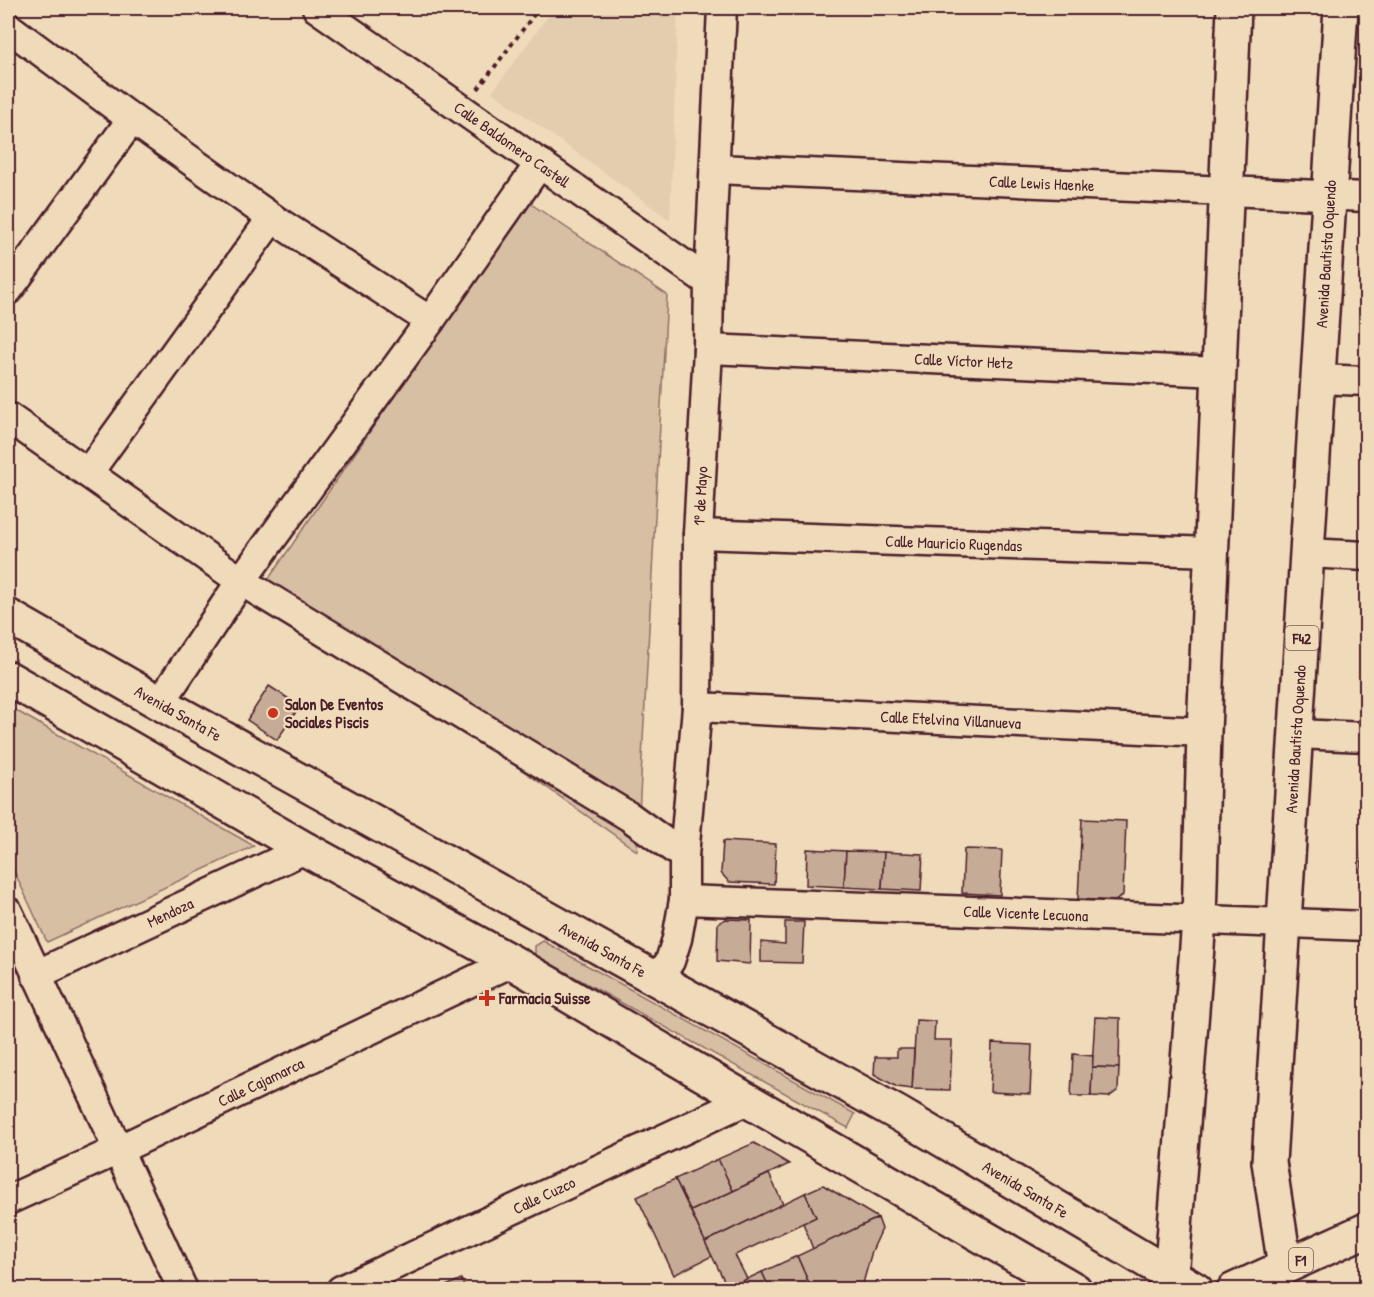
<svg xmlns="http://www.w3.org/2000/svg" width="1374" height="1297" viewBox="0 0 1374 1297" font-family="'Patrick Hand',sans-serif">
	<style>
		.built { fill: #e3cdaf }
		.green { fill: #d7bfa4; stroke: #906f68; stroke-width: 1.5 }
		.building { fill: #c6ac97; stroke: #4a1f2b; stroke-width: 1.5 }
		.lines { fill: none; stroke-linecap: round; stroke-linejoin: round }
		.street-casing { stroke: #4a1f2b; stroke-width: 33 }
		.secondary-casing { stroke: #4a1f2b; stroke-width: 38 }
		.primary-casing { stroke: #4a1f2b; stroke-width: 38 }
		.highway-casing { stroke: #4a1f2b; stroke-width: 38 }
		.path { stroke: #4a1f2b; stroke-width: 4; stroke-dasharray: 4.5 4.5; stroke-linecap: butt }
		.street { stroke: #efdbb9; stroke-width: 28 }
		.secondary { stroke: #efdbb9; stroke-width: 33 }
		.primary { stroke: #efdbb9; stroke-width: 33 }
		.highway { stroke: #efdbb9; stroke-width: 33 }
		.poi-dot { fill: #c8321e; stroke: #efdbb9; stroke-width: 2 }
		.labels { text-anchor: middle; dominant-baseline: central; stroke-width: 4.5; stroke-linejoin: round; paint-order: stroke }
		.shield { fill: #efdbb9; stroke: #7c5756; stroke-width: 1.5 }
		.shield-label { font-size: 15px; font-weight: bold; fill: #4a1f2b }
		.street-label { font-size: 16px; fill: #4a1f2b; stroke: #efdbb9 }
		.poi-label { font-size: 16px; font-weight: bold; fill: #4a1f2b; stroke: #efdbb9; text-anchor: start }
	</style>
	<rect width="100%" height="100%" fill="#efdbb9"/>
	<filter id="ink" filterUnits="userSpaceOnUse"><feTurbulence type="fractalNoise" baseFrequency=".0167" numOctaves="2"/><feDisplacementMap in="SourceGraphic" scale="12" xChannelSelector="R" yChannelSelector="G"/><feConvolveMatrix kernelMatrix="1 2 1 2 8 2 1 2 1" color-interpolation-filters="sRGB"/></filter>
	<g filter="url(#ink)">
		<!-- built -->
		<polygon class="built" points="554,8 678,8 670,220 492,92"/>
		<!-- green -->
		<g class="green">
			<polygon points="528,202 667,295 637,851 263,587"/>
			<polygon points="8,706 254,846 47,942 8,858"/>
			<polygon points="543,941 855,1114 848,1128 535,955 535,946"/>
		</g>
		<!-- building -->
		<g class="building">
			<polygon points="269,686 300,706 277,740 247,720"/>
			<polygon points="1082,819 1126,821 1123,895 1115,901 1078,899"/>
			<polygon points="1363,831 1366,831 1366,908 1360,901"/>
			<polygon points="723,841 776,844 774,884 729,882 721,873"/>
			<polygon points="807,849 846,851 844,887 806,885"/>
			<polygon points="964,849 1002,850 1000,895 962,893"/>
			<polygon points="846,851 884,852 882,889 844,887"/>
			<polygon points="884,852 923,854 921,891 882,889"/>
			<polygon points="726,919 751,920 750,964 717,961 718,923"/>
			<polygon points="785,922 804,922 802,963 761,962 761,942 785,944"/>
			<polygon points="1095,1017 1120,1018 1119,1068 1092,1067"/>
			<polygon points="916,1020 935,1021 934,1040 952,1040 950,1090 912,1089"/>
			<polygon points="992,1043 1032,1045 1030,1094 990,1092"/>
			<polygon points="897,1049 914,1049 912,1089 897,1087 874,1074 875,1057 897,1057"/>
			<polygon points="1073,1054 1093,1056 1091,1096 1071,1096"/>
			<polygon points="1092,1067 1119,1068 1118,1090 1109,1097 1091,1096"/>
			<polygon points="754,1143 789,1164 733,1191 718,1159"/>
			<polygon points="718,1159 733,1191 691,1211 675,1179"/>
			<polygon points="769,1174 783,1204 705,1242 691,1211"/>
			<polygon points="675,1179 712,1256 674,1275 637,1197"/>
			<polygon points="823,1185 878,1218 813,1249 803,1223 816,1217 805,1193"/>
			<polygon points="805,1193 816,1217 735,1255 747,1279 728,1288 705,1242"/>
			<polygon points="878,1218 882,1229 872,1251 862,1287 856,1290 812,1290 797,1256"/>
			<polygon points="797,1256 812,1290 770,1290 762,1272"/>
			<polygon points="762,1272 770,1290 728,1290 728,1288"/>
			<polygon points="461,1279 466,1290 438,1290"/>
		</g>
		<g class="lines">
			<defs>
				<g id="street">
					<path id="s1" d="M317,8L709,282"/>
					<polyline points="8,27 132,119 272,218 430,321"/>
					<path id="s2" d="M716,169L1366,197"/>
					<polyline points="8,290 132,119"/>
					<path id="s3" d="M708,349L1219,372"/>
					<polyline points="1318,379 1366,381"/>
					<polyline points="8,417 241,581 630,817 684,856"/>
					<polyline points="88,473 272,218"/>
					<path id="s4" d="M698,534L1212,552"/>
					<polyline points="1307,553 1366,556"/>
					<polyline points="160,703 241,581 430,321 540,163"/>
					<path id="s5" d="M697,707L1204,732"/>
					<polyline points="1296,734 1366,737"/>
					<path id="s6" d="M684,900L1366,926"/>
					<polyline points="8,912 183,1290"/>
					<path id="s7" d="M36,975L305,849"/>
					<polyline points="658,979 670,961 677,939 684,900 684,856 697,707 698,534 708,349 709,282 722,8"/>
					<path id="s8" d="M8,1200L118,1150L512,962"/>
					<path id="s9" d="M341,1290L747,1100"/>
				</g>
				<g id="secondary">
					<path id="s10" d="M8,616L160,703L899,1114L1196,1290"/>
					<polyline points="8,678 305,849 512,962 747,1100 1075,1290"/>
				</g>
				<g id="primary">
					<path id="s11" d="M1285,1267L1269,1162L1341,8"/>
					<polyline points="1170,1290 1199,921 1204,732 1234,8"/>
				</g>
				<polyline id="highway" points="1234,1290 1366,1230"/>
			</defs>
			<!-- street casing -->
			<use href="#street" class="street-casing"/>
			<!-- secondary casing -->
			<use href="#secondary" class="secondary-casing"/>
			<!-- primary casing -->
			<use href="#primary" class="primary-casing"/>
			<!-- highway casing -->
			<use href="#highway" class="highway-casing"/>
			<!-- path -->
			<polyline class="path" points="478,89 539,8"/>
			<!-- street -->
			<use href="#street" class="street"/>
			<!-- secondary -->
			<use href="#secondary" class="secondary"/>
			<!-- primary -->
			<use href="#primary" class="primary"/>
			<!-- highway -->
			<use href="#highway" class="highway"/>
		</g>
	</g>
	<!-- markers -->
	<g class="poi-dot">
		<circle cx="273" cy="713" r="6"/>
		<path d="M484 989h6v6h6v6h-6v6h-6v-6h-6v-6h6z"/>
	</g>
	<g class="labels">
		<!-- shield labels -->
		<g class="shield">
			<rect x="1285.5" y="626" width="33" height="24" rx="4.5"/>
			<rect x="1289" y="1248" width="24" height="24" rx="4.5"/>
		</g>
		<g class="shield-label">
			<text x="1302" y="638">F42</text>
			<text x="1301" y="1260">F1</text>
		</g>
		<!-- street labels -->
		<g class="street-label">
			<text stroke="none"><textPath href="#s1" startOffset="238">Calle Baldomero Castell</textPath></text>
			<text stroke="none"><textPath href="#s2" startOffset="326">Calle Lewis Haenke</textPath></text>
			<text stroke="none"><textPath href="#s11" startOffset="1016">Avenida Bautista Oquendo</textPath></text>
			<text stroke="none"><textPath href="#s3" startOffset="256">Calle Víctor Hetz</textPath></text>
			<text transform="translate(700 496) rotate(-87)">1º de Mayo</text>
			<text stroke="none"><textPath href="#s4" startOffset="256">Calle Mauricio Rugendas</textPath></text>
			<text stroke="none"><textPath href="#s10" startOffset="196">Avenida Santa Fe</textPath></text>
			<text stroke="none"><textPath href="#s5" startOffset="254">Calle Etelvina Villanueva</textPath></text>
			<text stroke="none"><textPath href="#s11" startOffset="530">Avenida Bautista Oquendo</textPath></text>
			<text stroke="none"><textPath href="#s7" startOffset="148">Mendoza</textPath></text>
			<text stroke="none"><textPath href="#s6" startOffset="342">Calle Vicente Lecuona</textPath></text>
			<text stroke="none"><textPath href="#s10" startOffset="682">Avenida Santa Fe</textPath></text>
			<text stroke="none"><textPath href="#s8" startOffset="279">Calle Cajamarca</textPath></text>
			<text stroke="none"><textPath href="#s10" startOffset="1168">Avenida Santa Fe</textPath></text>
			<text stroke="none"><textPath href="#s9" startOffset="224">Calle Cuzco</textPath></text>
		</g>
		<!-- poi labels -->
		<g class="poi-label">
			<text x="285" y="704">Salon De Eventos<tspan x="285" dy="18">Sociales Piscis</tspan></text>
			<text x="499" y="998">Farmacia Suisse</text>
		</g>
	</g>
	<!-- margin -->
	<rect width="1374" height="1297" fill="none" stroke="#efdbb9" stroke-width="30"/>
	<rect x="15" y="15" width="1344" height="1267" fill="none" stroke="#4a1f2b" stroke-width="2" filter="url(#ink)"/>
</svg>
